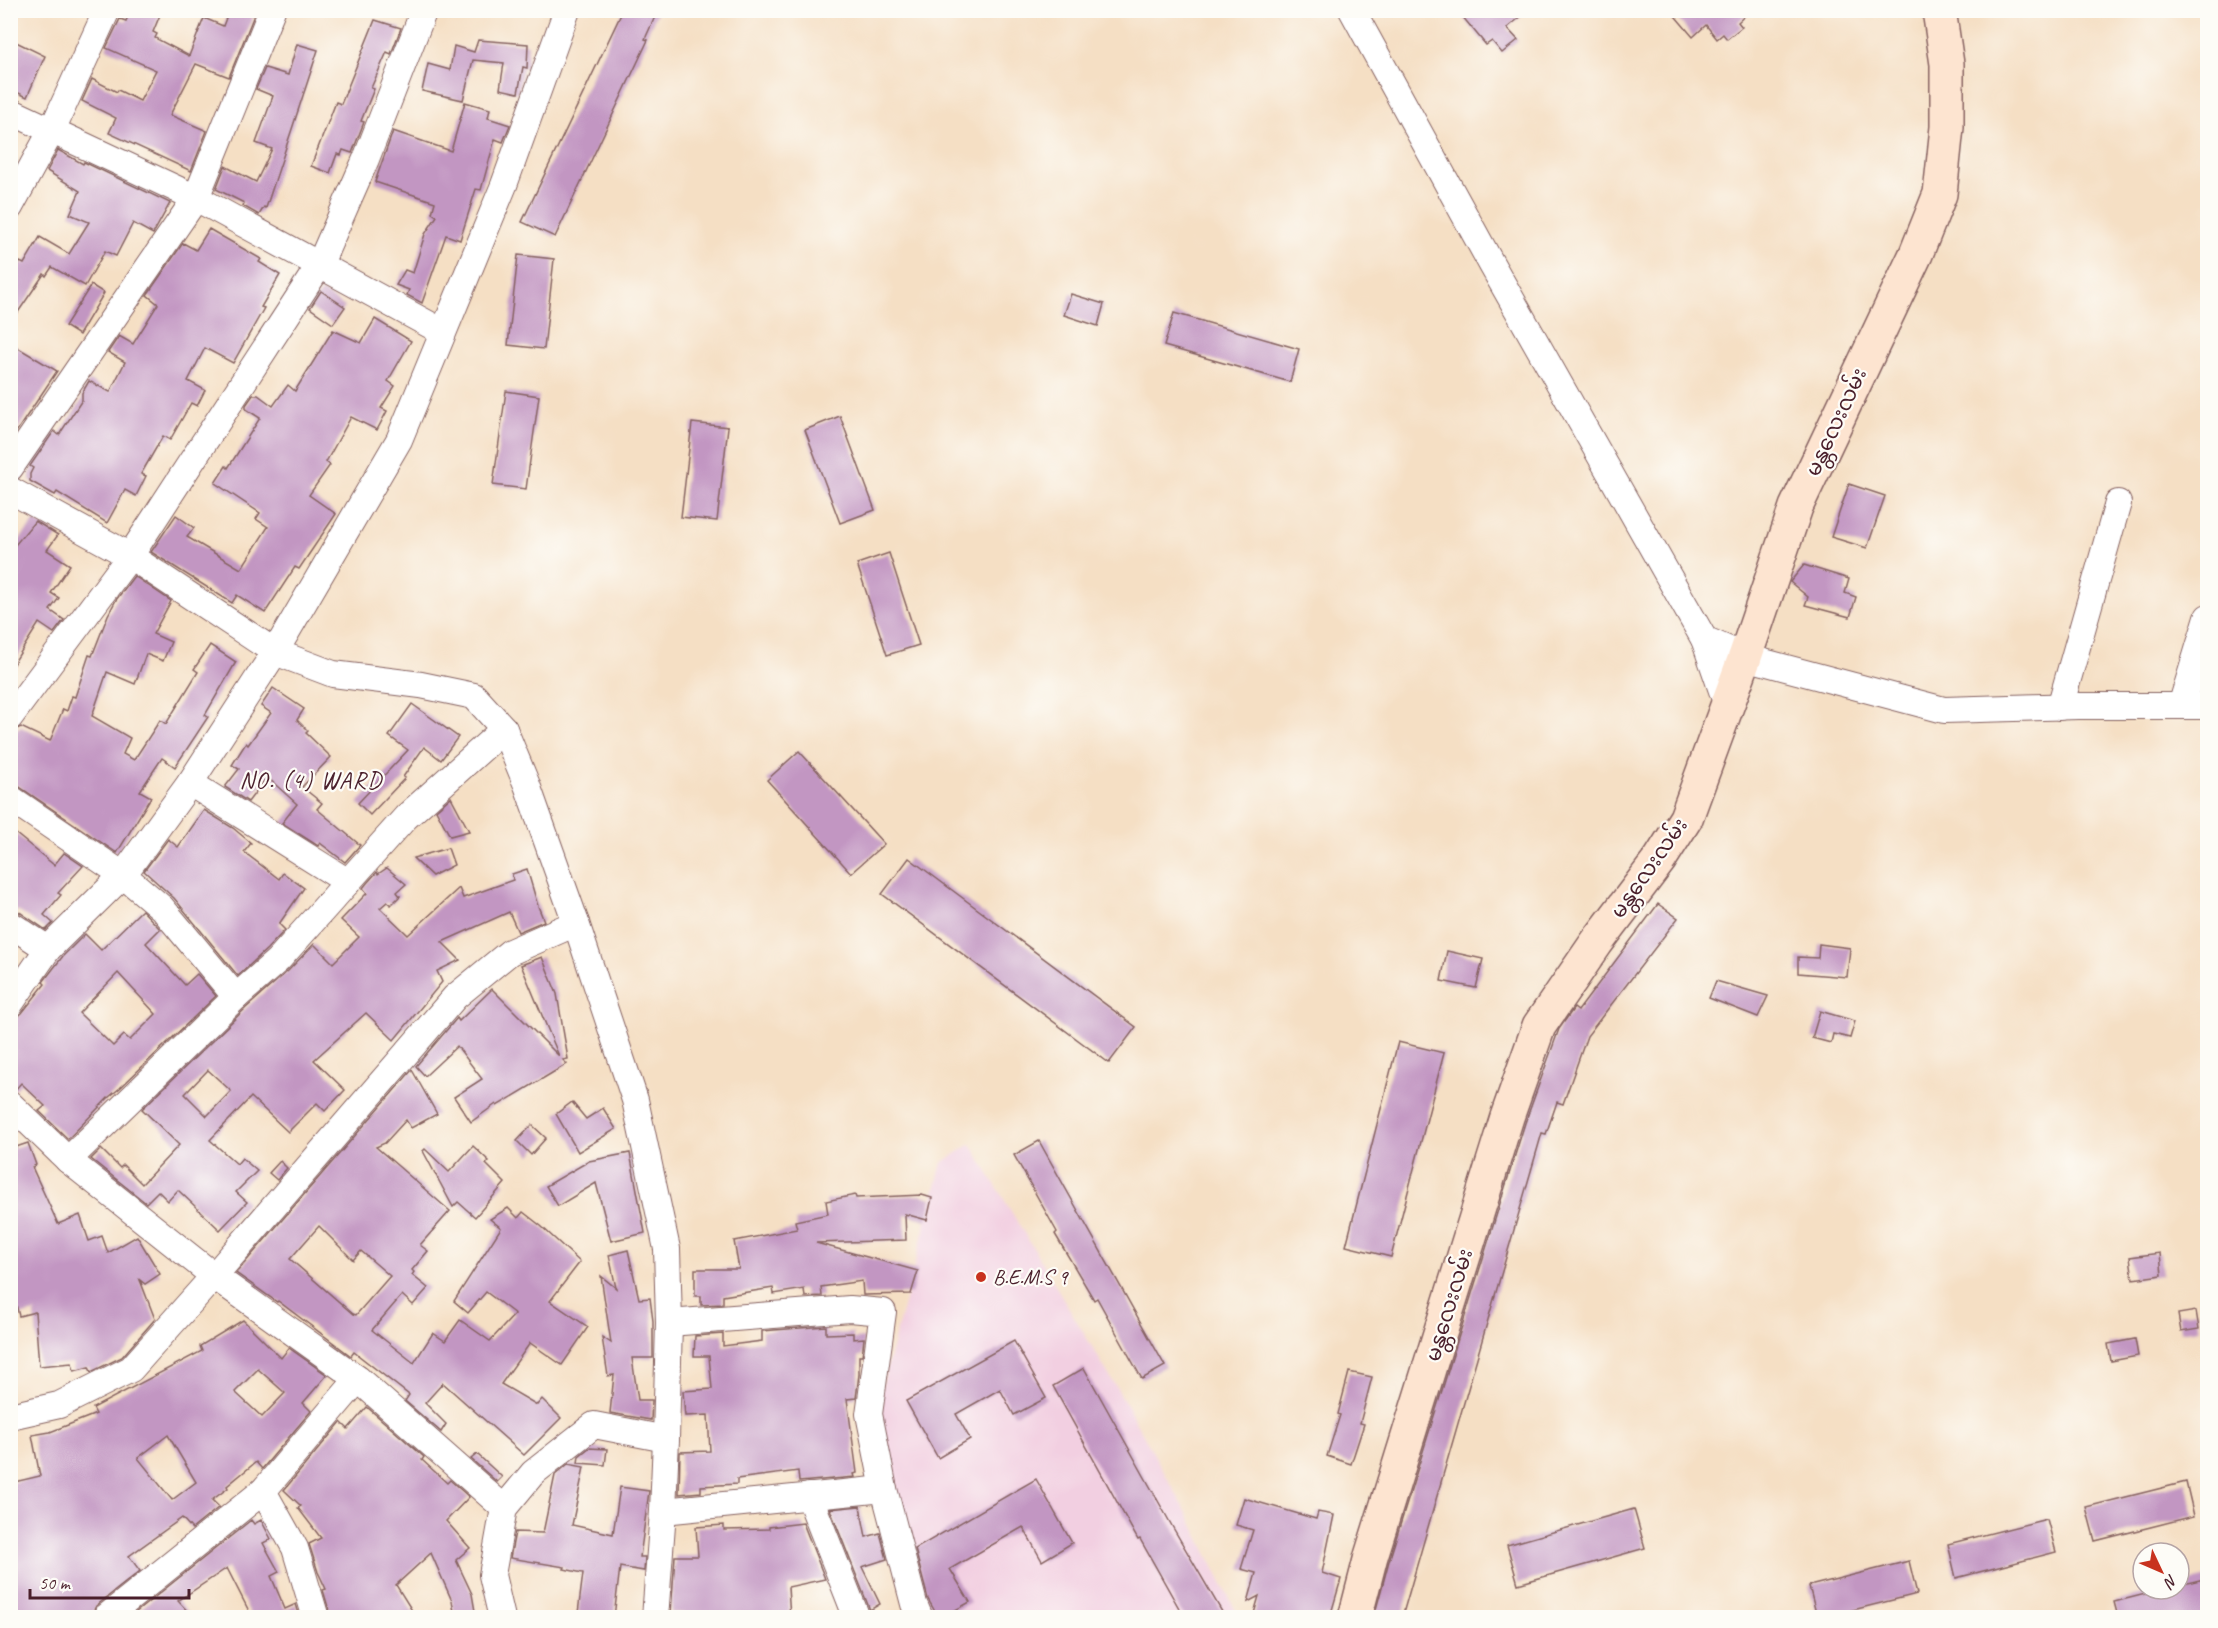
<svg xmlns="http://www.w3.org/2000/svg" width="2218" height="1628" viewBox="0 0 2218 1628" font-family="Caveat,'Noto Sans Myanmar',sans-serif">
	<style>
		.built { fill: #f2cfe1 }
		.building { fill: #c296c2; fill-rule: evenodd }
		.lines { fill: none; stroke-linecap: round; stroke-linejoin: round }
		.minor-casing { stroke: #866261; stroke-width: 28 }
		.secondary-casing { stroke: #866261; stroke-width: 36 }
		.minor { stroke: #fff; stroke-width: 26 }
		.secondary { stroke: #fde4d0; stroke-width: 33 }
		.poi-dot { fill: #c8321e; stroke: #fdfcf7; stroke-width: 2 }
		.labels { text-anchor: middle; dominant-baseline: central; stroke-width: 4.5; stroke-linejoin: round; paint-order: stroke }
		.street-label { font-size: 21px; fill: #4a1f2b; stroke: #fdfcf7 }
		.poi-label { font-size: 21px; fill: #4a1f2b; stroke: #fdfcf7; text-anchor: start }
		.quarter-label { font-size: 24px; letter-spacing: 1.5px; fill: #4a1f2b; stroke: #fdfcf7 }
	</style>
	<rect width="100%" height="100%" fill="#fdfcf7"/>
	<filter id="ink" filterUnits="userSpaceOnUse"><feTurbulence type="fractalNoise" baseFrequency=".0167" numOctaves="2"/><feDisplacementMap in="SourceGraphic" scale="12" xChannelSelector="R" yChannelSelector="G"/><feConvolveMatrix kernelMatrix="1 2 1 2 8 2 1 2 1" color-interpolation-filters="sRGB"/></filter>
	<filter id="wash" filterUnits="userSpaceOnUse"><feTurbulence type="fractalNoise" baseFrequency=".008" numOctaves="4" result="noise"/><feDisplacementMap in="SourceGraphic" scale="24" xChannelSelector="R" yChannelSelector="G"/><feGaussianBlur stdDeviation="1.35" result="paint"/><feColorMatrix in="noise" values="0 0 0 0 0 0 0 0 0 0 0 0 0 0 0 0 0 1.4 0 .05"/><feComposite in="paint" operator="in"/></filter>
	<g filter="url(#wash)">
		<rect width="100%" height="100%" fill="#f5dfc4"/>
		<!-- built -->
		<polygon class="built" points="971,1144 1119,1392 1188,1515 1239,1617 933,1617 917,1582 875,1412 942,1163"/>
		<g id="blocks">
			<!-- building -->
			<g class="building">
				<polygon points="131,10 162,10 153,32 157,34 155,38 189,56 204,18 223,26 229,10 242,10 254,15 229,77 196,64 170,115 207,131 191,171 109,133 116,118 82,101 92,79 117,92 118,90 140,101 156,70 106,48 120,19 126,21"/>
				<polygon points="623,10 658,10 645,39 648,40 555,237 522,222"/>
				<polygon points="1457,10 1529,10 1507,28 1518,40 1502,53 1492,41 1486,45"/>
				<polygon points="1670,10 1751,10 1738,22 1742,27 1727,39 1723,34 1717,39 1706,25 1693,37"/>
				<polygon points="375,20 401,28 391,54 387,52 371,88 374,89 361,121 364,122 352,153 343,150 341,155 337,154 330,173 311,166 336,102 341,104"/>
				<polygon points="10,39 45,56 27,97 10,89"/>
				<polygon points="478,40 528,44 527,68 523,67 518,93 500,89 504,63 473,60 463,100 422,91 428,64 450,70 454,46 474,52"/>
				<polygon points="297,44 318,50 266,208 264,207 259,215 243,206 244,203 216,189 225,166 256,182 272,149 256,143 273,96 256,89 265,68 288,75"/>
				<polygon points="465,102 490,109 488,118 510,125 503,142 495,139 481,190 476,189 460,240 446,235 422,303 407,295 409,290 396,285 405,270 413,273 425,234 437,216 432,213 435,202 375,182 393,131 451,151"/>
				<polygon points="58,150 83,164 84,162 170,203 153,234 133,223 116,256 105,251 85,286 52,267 46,276 44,274 10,324 10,277 20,262 24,264 40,237 69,254 89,222 70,214 80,191 47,171"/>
				<polygon points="209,229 261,259 259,262 280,275 261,307 264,308 233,363 205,348 188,381 205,390 197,406 191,403 170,440 163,436 141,474 146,476 136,496 125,490 107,523 57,492 55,495 30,481 30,474 33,468 30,466 54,431 59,435 82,400 82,393 89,381 110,392 125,362 108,352 119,336 133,344 158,304 147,295 183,243 196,250"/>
				<polygon points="518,255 554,259 544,349 508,345"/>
				<polygon points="91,285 104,293 79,335 65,326"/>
				<polygon points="321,291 345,307 333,324 310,308"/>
				<polygon points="1071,294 1104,304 1098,326 1064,315"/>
				<polygon points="1174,313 1299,349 1290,382 1164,346"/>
				<polygon points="375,319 411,341 388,381 395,386 381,408 387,411 377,430 351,417 326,462 330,465 309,495 336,514 299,569 295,567 265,613 237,595 232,603 151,552 176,515 194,528 187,537 241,569 268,527 256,519 260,513 215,483 226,466 228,468 260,418 246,409 246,405 253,395 258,395 273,406 288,385 295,391 333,330 361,343"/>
				<polygon points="10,343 57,371 10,441"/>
				<polygon points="506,391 539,396 526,489 493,485"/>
				<polygon points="840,416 875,510 840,523 805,430"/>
				<polygon points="692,423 728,427 717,521 681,517"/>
				<polygon points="1849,484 1885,496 1867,548 1831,537"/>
				<polygon points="35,521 58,535 47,550 70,565 51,593 59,598 50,610 64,620 54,633 39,623 10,669 10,551"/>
				<polygon points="889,553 919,645 887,655 857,564"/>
				<polygon points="1804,565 1849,579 1845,593 1856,597 1850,617 1805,605 1808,597 1790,582"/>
				<polygon points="134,576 171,601 153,634 171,642 163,661 146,654 135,684 107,672 92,716 130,738 123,754 134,760 160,720 166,724 198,672 194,669 210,645 236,662 205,715 208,717 175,767 162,758 140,791 151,797 117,853 18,786 10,783 10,732 21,727 50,741 63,709 67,711 72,696 75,697 89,655 92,656 108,615 116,600"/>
				<polygon points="273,688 304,709 297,720 308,731 306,733 331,757 302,787 322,803 317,809 360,845 345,862 320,843 318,846 282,823 297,804 267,777 248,802 225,787 239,769 232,765 246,743 248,745 271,713 261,706"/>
				<polygon points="412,704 458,737 441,760 424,747 403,777 405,778 370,815 358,803 408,750 389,736"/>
				<polygon points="799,751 884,844 851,873 767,780"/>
				<polygon points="451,797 469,831 450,836 436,810"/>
				<polygon points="204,810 233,828 251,843 244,852 279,879 283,873 304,888 279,924 285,930 267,949 238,976 174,898 144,871 168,839 178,847"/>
				<polygon points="10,829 54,865 64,853 83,866 58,893 61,895 44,915 53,923 46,930 18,911 10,909"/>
				<polygon points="448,848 454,865 432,876 413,858"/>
				<polygon points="909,858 1136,1027 1109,1063 882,894"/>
				<path d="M387,868L406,884L397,892L400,896L391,905L387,902L380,908L408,935L459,888L463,898L513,880L512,874L527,869L538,906L544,921L518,932L509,912L442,942L460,960L437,971L442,982L394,1040L366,1013L314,1060L345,1090L325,1111L317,1103L288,1132L251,1097L210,1140L237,1164L242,1158L257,1171L236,1192L247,1202L220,1230L178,1190L168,1201L158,1191L146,1203L91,1159L101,1149L120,1168L123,1165L142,1184L179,1145L142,1109L246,1008L288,971L314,944L333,963L359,937L341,920L367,893L363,888L367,883L377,872L378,874ZM208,1070L231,1091L207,1116L185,1094Z"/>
				<polygon points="1658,904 1678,918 1587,1036 1563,1104 1557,1102 1546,1134 1542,1133 1402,1617 1374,1617 1389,1561 1525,1123 1559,1029 1574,1008 1578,1011"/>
				<path d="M142,910L160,929L146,943L185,985L197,974L216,996L120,1088L109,1097L68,1139L39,1111L45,1106L21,1083L15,1090L10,1089V1023L22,1013L45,984L43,982L63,956L85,934L101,950ZM118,973L156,1014L130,1040L124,1035L113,1046L79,1013Z"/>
				<polygon points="1819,944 1850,948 1847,977 1798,973 1798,957 1818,958"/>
				<polygon points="1447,951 1483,959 1476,988 1441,981"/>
				<polygon points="542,957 557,994 568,1059 563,1060 567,1064 497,1106 496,1104 471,1122 454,1097 482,1079 457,1046 425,1076 416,1066 457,1018 459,1021 492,989 559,1056 521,965"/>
				<polygon points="1716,981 1768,996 1758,1017 1709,998"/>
				<polygon points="1820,1011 1855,1021 1850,1038 1833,1034 1831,1043 1812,1038"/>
				<polygon points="1398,1042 1444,1053 1391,1257 1346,1246"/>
				<path d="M412,1070L437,1114L411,1128L406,1120L385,1143L376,1147L450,1211L420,1245L428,1251L412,1270L414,1272L412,1275L428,1288L413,1305L402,1295L372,1330L414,1363L433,1333L445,1341L460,1320L490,1341L515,1314L486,1292L468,1313L454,1301L501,1228L490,1219L508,1208L518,1218L523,1212L541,1226L580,1262L550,1301L588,1327L562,1365L530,1343L501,1384L537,1405L542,1399L561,1418L524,1455L443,1383L425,1403L446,1424L441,1432L405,1401L409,1395L354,1352L351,1356L278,1301L277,1302L236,1273ZM319,1226L353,1260L361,1251L390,1276L356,1315L353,1314L290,1259Z"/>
				<polygon points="572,1102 586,1119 603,1108 616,1129 578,1152 556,1114"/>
				<polygon points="532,1125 546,1138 531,1155 517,1141"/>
				<polygon points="1039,1141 1165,1366 1142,1379 1097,1298 1094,1300 1055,1234 1057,1232 1014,1155"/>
				<polygon points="28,1143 36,1165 32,1167 58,1224 80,1215 89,1241 102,1236 108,1253 137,1236 160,1274 145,1284 140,1280 155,1319 122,1357 91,1372 89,1367 74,1371 72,1363 39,1366 35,1312 19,1316 13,1293 10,1294 10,1149"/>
				<polygon points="473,1146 489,1161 486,1164 505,1183 475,1217 458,1202 453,1207 423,1151 425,1149 449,1172"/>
				<polygon points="630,1153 645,1233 611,1241 596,1183 558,1206 546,1186 589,1161"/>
				<polygon points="280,1161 287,1168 277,1180 269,1173"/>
				<polygon points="855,1195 856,1198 922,1195 932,1198 927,1220 905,1214 906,1240 816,1243 918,1271 911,1294 863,1295 862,1281 821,1287 822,1296 805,1297 804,1289 774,1294 773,1288 723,1296 723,1304 701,1305 701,1296 695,1296 695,1269 739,1269 734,1241 797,1229 795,1221 828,1214 826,1201"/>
				<polygon points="628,1250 639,1299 650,1298 653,1321 653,1358 632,1358 638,1400 652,1400 651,1420 610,1413 614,1375 608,1376 602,1337 611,1343 601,1276 616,1288 609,1255"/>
				<polygon points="2160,1253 2162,1275 2133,1279 2130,1257"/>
				<polygon points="2196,1311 2199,1329 2181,1332 2178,1314"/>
				<path d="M243,1320L281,1358L289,1348L327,1375L303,1403L311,1411L262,1469L256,1462L227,1486L228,1488L212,1500L219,1507L192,1529L182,1518L129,1556L140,1571L96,1606L90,1617H15L10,1611V1483L40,1476L32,1435L50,1432L96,1414L93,1408L202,1351L200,1346ZM258,1369L285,1393L262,1417L235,1392ZM168,1435L196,1482L172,1500L138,1458Z"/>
				<polygon points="826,1326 826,1334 853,1333 853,1339 864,1338 862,1356 859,1356 859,1374 856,1398 847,1399 857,1473 854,1474 855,1477 799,1482 798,1471 737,1479 737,1484 701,1486 701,1492 679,1494 680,1452 710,1451 708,1415 685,1416 683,1391 712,1389 709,1356 694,1356 695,1336 723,1334 723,1346 762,1341 762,1331"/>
				<polygon points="2135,1339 2138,1356 2111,1361 2108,1344"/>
				<polygon points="1014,1341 1046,1398 1014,1415 1000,1389 956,1414 970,1439 938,1458 906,1401"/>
				<polygon points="1084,1368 1172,1526 1225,1617 1184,1617 1140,1539 1138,1540 1053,1386"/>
				<polygon points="1349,1372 1372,1377 1360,1423 1364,1424 1351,1464 1327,1456 1340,1415 1338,1414"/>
				<polygon points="367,1407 424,1457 422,1460 447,1483 450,1480 469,1497 446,1521 470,1548 456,1560 472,1594 476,1617 455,1617 452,1601 431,1553 396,1585 416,1617 331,1617 323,1590 326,1589 318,1572 309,1544 321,1538 298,1508 301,1506 284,1490 341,1422 348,1429"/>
				<polygon points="589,1448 607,1449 605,1465 578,1463 579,1456"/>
				<polygon points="477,1454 502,1477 497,1482 471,1459"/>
				<polygon points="568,1464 584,1467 572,1525 613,1534 620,1487 649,1491 640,1557 645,1557 644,1571 620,1567 614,1617 578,1613 583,1573 564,1569 565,1567 510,1558 515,1532 543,1533 555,1475"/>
				<polygon points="1036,1479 1072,1543 1042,1561 1023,1527 950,1569 970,1602 943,1617 938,1617 928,1599 915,1549"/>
				<polygon points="2186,1482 2194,1516 2095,1541 2086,1507"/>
				<polygon points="1244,1498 1316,1519 1318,1512 1334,1515 1322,1573 1341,1579 1330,1617 1253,1617 1259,1596 1248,1602 1256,1573 1241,1569 1253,1530 1236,1525"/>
				<polygon points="860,1506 866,1537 880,1533 887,1559 862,1567 880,1604 870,1610 830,1509"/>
				<polygon points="1634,1509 1645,1548 1518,1584 1507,1545"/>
				<polygon points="2047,1519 2056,1552 1956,1578 1948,1544"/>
				<polygon points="251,1520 254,1524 261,1520 271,1539 263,1543 279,1572 271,1576 285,1609 296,1604 300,1617 252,1617 227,1568 178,1601 193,1617 130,1617"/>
				<polygon points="803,1523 825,1579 788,1587 790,1617 698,1617 698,1614 671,1613 675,1556 698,1556 696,1527 724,1525 724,1530 769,1529 769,1527"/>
				<polygon points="1909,1561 1917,1594 1825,1617 1817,1617 1809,1586"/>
				<polygon points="2208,1578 2208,1614 2194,1617 2118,1617 2114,1602 2165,1589 2179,1589 2179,1585"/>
			</g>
		</g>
	</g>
	<g filter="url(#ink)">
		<use href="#blocks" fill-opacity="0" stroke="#866261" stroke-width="1.5"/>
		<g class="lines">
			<defs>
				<g id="minor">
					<polyline points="1352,10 1492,265 1704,639 1727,705"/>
					<polyline points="10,111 196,198 443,332"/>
					<polyline points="10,207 52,130 107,10"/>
					<polyline points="10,468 196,198 272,10"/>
					<polyline points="10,490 130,556 275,652 333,674 421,685 474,696 504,729 527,785 576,923 635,1100 667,1249 669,1323 666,1439 663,1511 655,1618"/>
					<polyline points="1704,639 1745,657 1944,710 2079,706 2208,706"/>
					<polyline points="2181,706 2208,617"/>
					<polyline points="2060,707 2118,503"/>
					<polyline points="10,717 130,556 319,266 366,159 424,10"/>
					<polyline points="190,783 348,882"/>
					<polyline points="10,798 123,875 162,908 236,997"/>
					<polyline points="10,924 48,949"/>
					<polyline points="10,1004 48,949 123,875 190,783 275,652 399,440 504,185 567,10"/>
					<polyline points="10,1104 68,1160 214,1276 358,1379 504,1508"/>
					<polyline points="68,1160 236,997 278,960 406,817 504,729"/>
					<polyline points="669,1323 850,1309 883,1312 869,1414 884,1489 914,1604 920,1618"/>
					<polyline points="10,1416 59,1405 131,1369 214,1276 455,997 510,952 576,923"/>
					<polyline points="263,1491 295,1548 316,1618"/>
					<polyline points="809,1496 857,1618"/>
					<polyline points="663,1511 884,1489"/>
					<polyline points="105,1618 263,1491 358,1379"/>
					<polyline points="502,1618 492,1575 504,1508 533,1473 594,1425 666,1439"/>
				</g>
				<polyline id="secondary" points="1355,1618 1371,1556 1507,1117 1539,1026 1597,942 1660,859 1686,818 1745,657 1796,507 1916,254 1940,194 1947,127 1947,64 1939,10"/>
			</defs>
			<!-- minor casing -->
			<use href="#minor" class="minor-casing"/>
			<!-- secondary casing -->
			<use href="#secondary" class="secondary-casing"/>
			<!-- minor -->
			<use href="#minor" class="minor"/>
			<!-- secondary -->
			<use href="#secondary" class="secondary"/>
		</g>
	</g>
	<!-- markers -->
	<circle class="poi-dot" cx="981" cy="1277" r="6"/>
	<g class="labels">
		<!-- street labels -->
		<g class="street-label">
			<text transform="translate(1836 422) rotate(-65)">မန္တလေးလမ်း</text>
			<text transform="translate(1649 868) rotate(-55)">မန္တလေးလမ်း</text>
			<text transform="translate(1449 1305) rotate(-73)">မန္တလေးလမ်း</text>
		</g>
		<!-- poi labels -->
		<g class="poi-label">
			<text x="993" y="1277">B.E.M.S 9</text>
		</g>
		<!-- quarter labels -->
		<g class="quarter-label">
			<text x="311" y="780">NO. (4) WARD</text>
		</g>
	</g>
	<!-- margin -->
	<rect width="2218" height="1628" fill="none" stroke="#fdfcf7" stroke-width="36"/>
	<!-- north arrow -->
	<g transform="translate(2161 1571) rotate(134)"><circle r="28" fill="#fdfcf7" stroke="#b5a4a5" stroke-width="1.5"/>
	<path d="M0-4.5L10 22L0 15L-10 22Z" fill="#c8321e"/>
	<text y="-9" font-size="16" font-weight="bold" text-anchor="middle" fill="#4a1f2b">N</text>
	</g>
	<!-- scale -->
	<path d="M30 1589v9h159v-9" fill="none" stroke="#4a1f2b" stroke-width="3"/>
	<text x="39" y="1589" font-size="18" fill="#4a1f2b" stroke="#fdfcf7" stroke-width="4.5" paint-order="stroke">50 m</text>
</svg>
